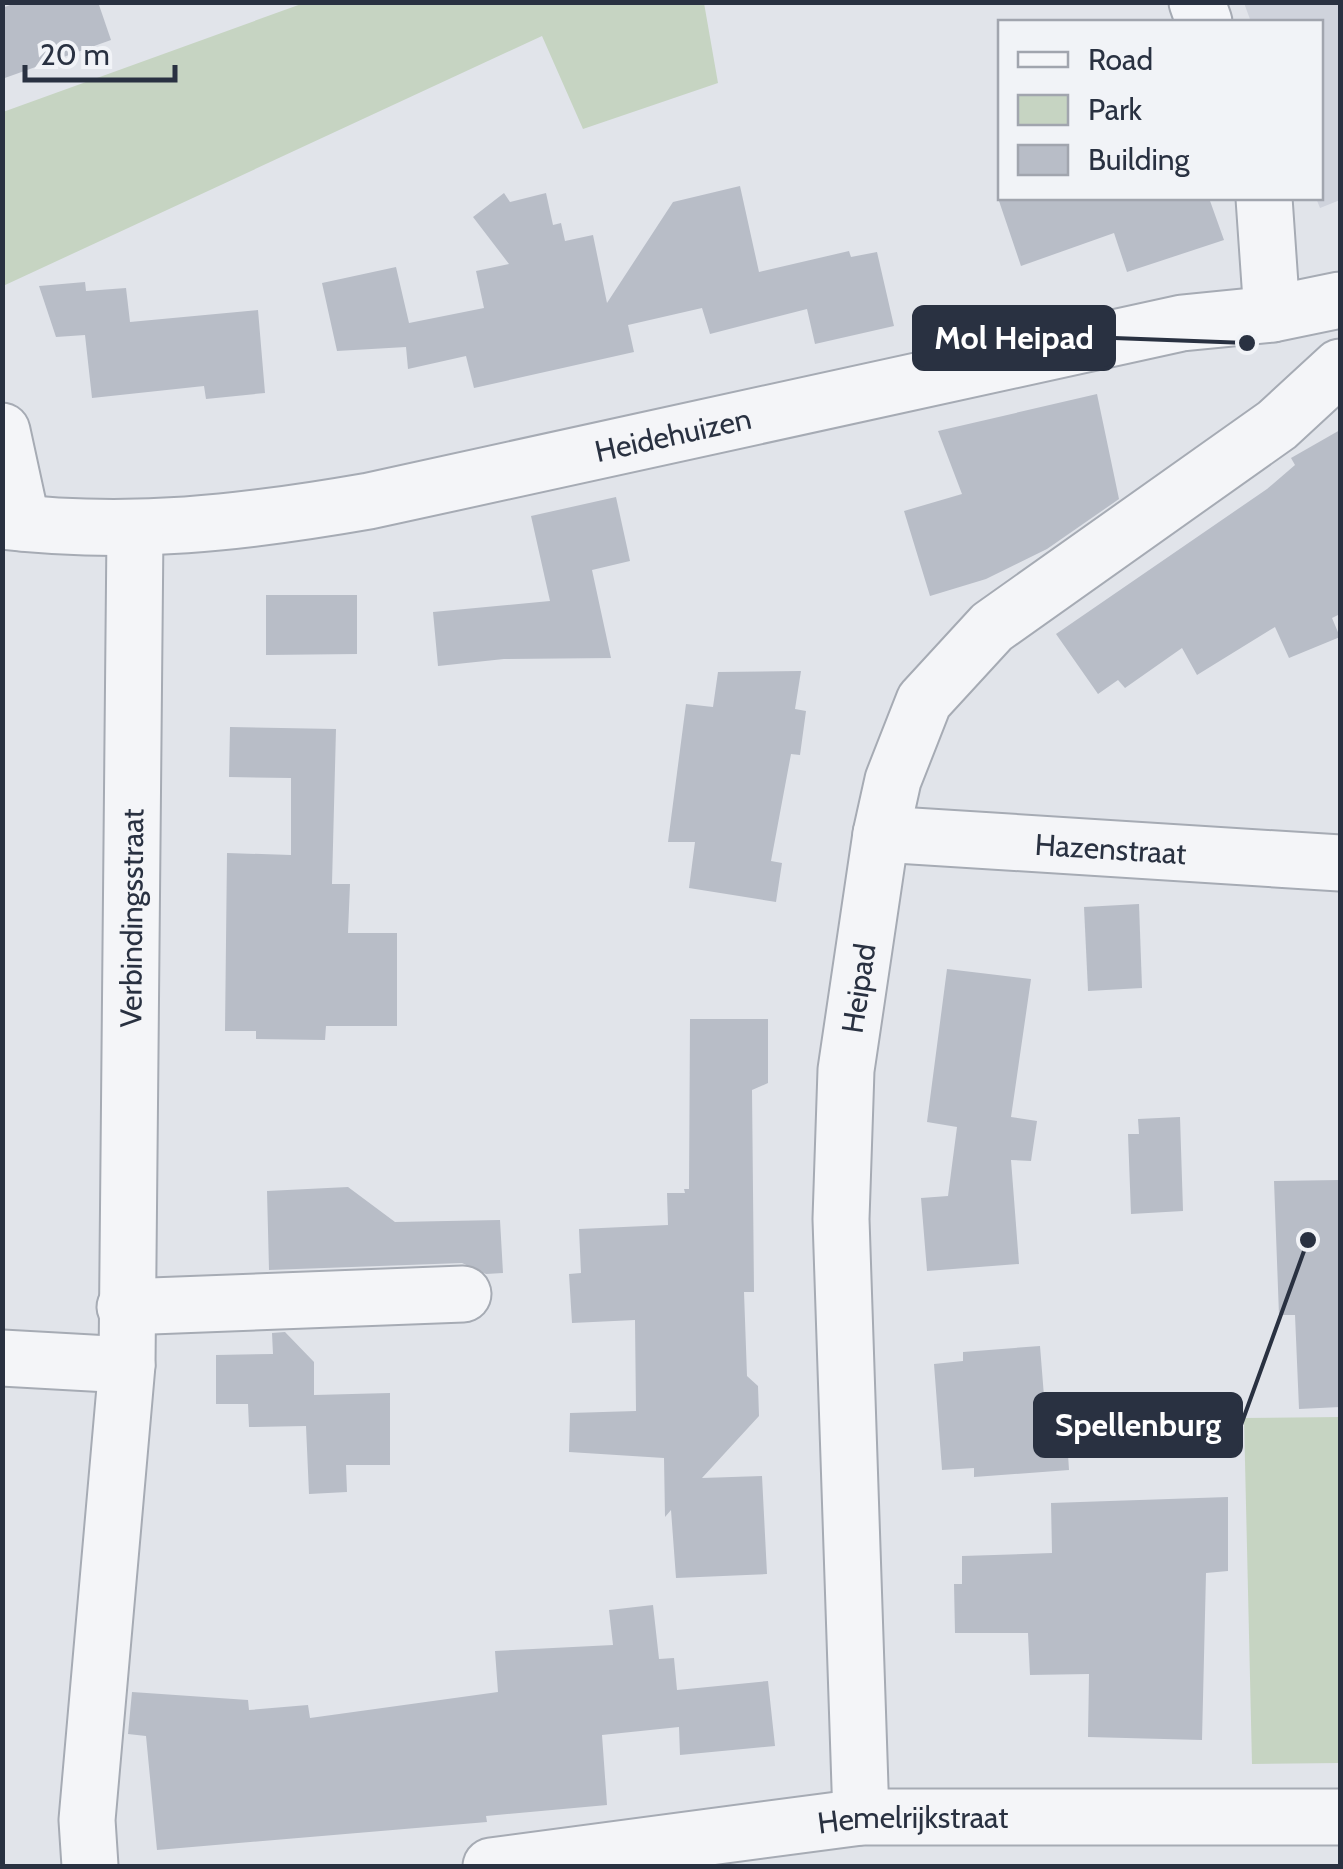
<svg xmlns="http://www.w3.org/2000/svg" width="1343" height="1869" viewBox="0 0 1343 1869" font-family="Cabin,sans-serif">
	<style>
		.built { fill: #cfd3dc }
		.green { fill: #c6d4c2 }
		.building { fill: #b8bdc7 }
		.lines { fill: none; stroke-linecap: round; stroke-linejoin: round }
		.minor-casing { stroke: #a6abb4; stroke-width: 59 }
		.minor { stroke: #f4f5f8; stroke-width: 55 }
		.labels { text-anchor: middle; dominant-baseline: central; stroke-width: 9; stroke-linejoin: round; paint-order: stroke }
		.street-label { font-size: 30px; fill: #293141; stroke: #f1f3f7 }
		.leader { fill: none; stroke: #293141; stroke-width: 4 }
		.callout-dot { fill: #293141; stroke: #f1f3f7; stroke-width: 4 }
		.callout { fill: #293141; stroke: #293141; stroke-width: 4 }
		.callout-label { font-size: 32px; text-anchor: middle; font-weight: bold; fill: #fff }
	</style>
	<rect width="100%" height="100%" fill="#e1e4ea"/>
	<!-- built -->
	<polygon class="built" points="1244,3 1340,3 1340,200 1320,208 1316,198 1320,198 1320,22 1251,22"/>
	<!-- green -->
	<g class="green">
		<polygon points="304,3 704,3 718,83 583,129 542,36 3,286 3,112"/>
		<polygon points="1340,1417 1340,1763 1252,1764 1244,1418"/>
	</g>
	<!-- building -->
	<g class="building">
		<polygon points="18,2 98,2 111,40 2,79 2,8"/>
		<polygon points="740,186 759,272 849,251 851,257 877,252 894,326 815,344 807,309 710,334 702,308 628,325 634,352 474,388 466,356 408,369 406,347 337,351 322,283 396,267 409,323 484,308 476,271 509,264 473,217 504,193 510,202 546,193 553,225 561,223 565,241 593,235 607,303 673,202"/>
		<polygon points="998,198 1209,198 1224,240 1127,272 1114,233 1021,266"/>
		<polygon points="85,282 86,291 126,288 130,322 258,310 265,393 206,399 204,386 92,398 85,335 56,337 39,286"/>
		<polygon points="1097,394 1119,499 1047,549 986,579 930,596 904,511 962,494 938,431"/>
		<polygon points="1340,430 1340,614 1332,618 1340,637 1289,658 1275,627 1197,675 1182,648 1125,688 1118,680 1098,694 1056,634 1267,489 1295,465 1291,458"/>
		<polygon points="616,497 630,561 592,570 611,658 504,659 438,666 433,612 550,601 531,516"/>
		<polygon points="266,595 357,595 357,654 266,655"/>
		<polygon points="801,671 795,709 806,711 800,755 791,754 771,861 782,863 776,902 689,888 695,842 668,842 686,704 713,707 718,672"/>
		<polygon points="230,727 336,729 332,884 350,884 348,933 397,933 397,1026 326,1026 325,1040 256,1039 256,1031 225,1031 227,853 291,855 291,778 229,777"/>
		<polygon points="1139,904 1142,988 1088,991 1084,907"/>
		<polygon points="947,969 1031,979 1011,1117 1037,1121 1031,1161 1011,1160 1019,1264 927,1271 921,1198 948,1196 957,1127 927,1122"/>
		<polygon points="690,1019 768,1019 768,1083 752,1090 754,1292 744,1292 747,1376 758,1386 759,1416 702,1478 762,1476 767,1574 676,1578 671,1510 665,1517 664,1458 569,1452 570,1413 636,1411 635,1320 572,1323 569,1274 581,1273 579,1229 668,1225 667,1193 685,1193 684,1189 689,1189"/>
		<polygon points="1180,1117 1183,1211 1131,1214 1128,1134 1139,1134 1138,1119"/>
		<polygon points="1340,1180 1340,1407 1299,1409 1295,1315 1279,1315 1274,1181"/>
		<polygon points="348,1187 395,1222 500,1220 503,1273 486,1274 462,1263 269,1270 267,1191"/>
		<polygon points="285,1332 314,1362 314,1395 390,1393 390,1465 346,1465 347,1492 309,1494 306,1426 249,1427 248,1404 216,1404 216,1355 273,1354 272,1333"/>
		<polygon points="1040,1346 1045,1409 1065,1407 1069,1470 974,1477 974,1468 942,1470 934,1364 963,1361 963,1352"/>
		<polygon points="1228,1497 1228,1571 1206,1573 1202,1740 1088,1737 1089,1674 1030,1675 1028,1633 955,1633 954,1584 962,1584 962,1556 1052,1553 1051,1503"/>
		<polygon points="653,1605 659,1659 674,1658 677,1690 768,1681 775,1746 680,1755 679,1727 602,1735 607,1805 486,1816 487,1822 157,1850 146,1736 128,1734 132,1692 248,1700 249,1710 308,1705 310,1718 498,1692 495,1651 613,1645 609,1610"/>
	</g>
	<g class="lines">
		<defs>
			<g id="minor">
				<polyline points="1197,2 1204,22"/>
				<polyline points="1264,198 1272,314"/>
				<polyline points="2,431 22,523"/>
				<path id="s1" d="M2,521C130,536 243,523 369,501L1182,323L1272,314L1340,300"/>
				<path id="s2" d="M881,834L1340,863"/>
				<polyline points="125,1307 463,1294"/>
				<polyline points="2,1358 127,1365"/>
				<path id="s3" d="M861,1817L841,1219L846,1070L881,834L893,780L924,701L992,627L1277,425L1340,367"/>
				<path id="s4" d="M90,1866L87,1820L127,1365L135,531"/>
				<path id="s5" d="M491,1866L861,1817H1340"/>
			</g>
		</defs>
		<!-- minor casing -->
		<use href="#minor" class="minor-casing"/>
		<!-- minor -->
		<use href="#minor" class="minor"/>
	</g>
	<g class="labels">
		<!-- street labels -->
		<g class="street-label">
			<text stroke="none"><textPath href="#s1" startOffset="680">Heidehuizen</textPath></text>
			<text stroke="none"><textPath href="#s2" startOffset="230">Hazenstraat</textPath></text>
			<text stroke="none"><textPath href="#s4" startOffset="950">Verbindingsstraat</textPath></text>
			<text stroke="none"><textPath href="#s3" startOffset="830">Heipad</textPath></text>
			<text stroke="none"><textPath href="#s5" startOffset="425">Hemelrijkstraat</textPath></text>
		</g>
	</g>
	<!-- callouts -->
	<path class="leader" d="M1247 343L1114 338M1308 1240L1241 1425"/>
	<g class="callout-dot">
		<circle cx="1247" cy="343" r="10"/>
		<circle cx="1308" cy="1240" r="10"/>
	</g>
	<g class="callout">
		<rect x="914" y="307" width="200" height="62" rx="10"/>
		<rect x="1035" y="1394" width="206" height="62" rx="10"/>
	</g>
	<g class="callout-label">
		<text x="1014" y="349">Mol Heipad</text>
		<text x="1138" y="1436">Spellenburg</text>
	</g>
	<!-- border -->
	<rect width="1343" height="1869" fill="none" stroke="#293141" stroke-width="10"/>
	<!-- legend -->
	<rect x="998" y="20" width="325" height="180" fill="#f1f3f7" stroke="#a1a5ae" stroke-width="2.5"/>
	<rect x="1018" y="52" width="50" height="15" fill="#f4f5f8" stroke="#a1a5ae" stroke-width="2.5"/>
	<text x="1088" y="70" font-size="30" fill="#293141">Road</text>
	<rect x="1018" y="95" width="50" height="30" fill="#c6d4c2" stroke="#a1a5ae" stroke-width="2.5"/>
	<text x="1088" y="120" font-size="30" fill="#293141">Park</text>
	<rect x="1018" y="145" width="50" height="30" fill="#b8bdc7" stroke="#a1a5ae" stroke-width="2.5"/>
	<text x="1088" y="170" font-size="30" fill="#293141">Building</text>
	<!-- scale -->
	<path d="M25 65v15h150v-15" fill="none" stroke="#293141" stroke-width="5"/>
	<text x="40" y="65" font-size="30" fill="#293141" stroke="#f1f3f7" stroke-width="8" paint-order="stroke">20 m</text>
</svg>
